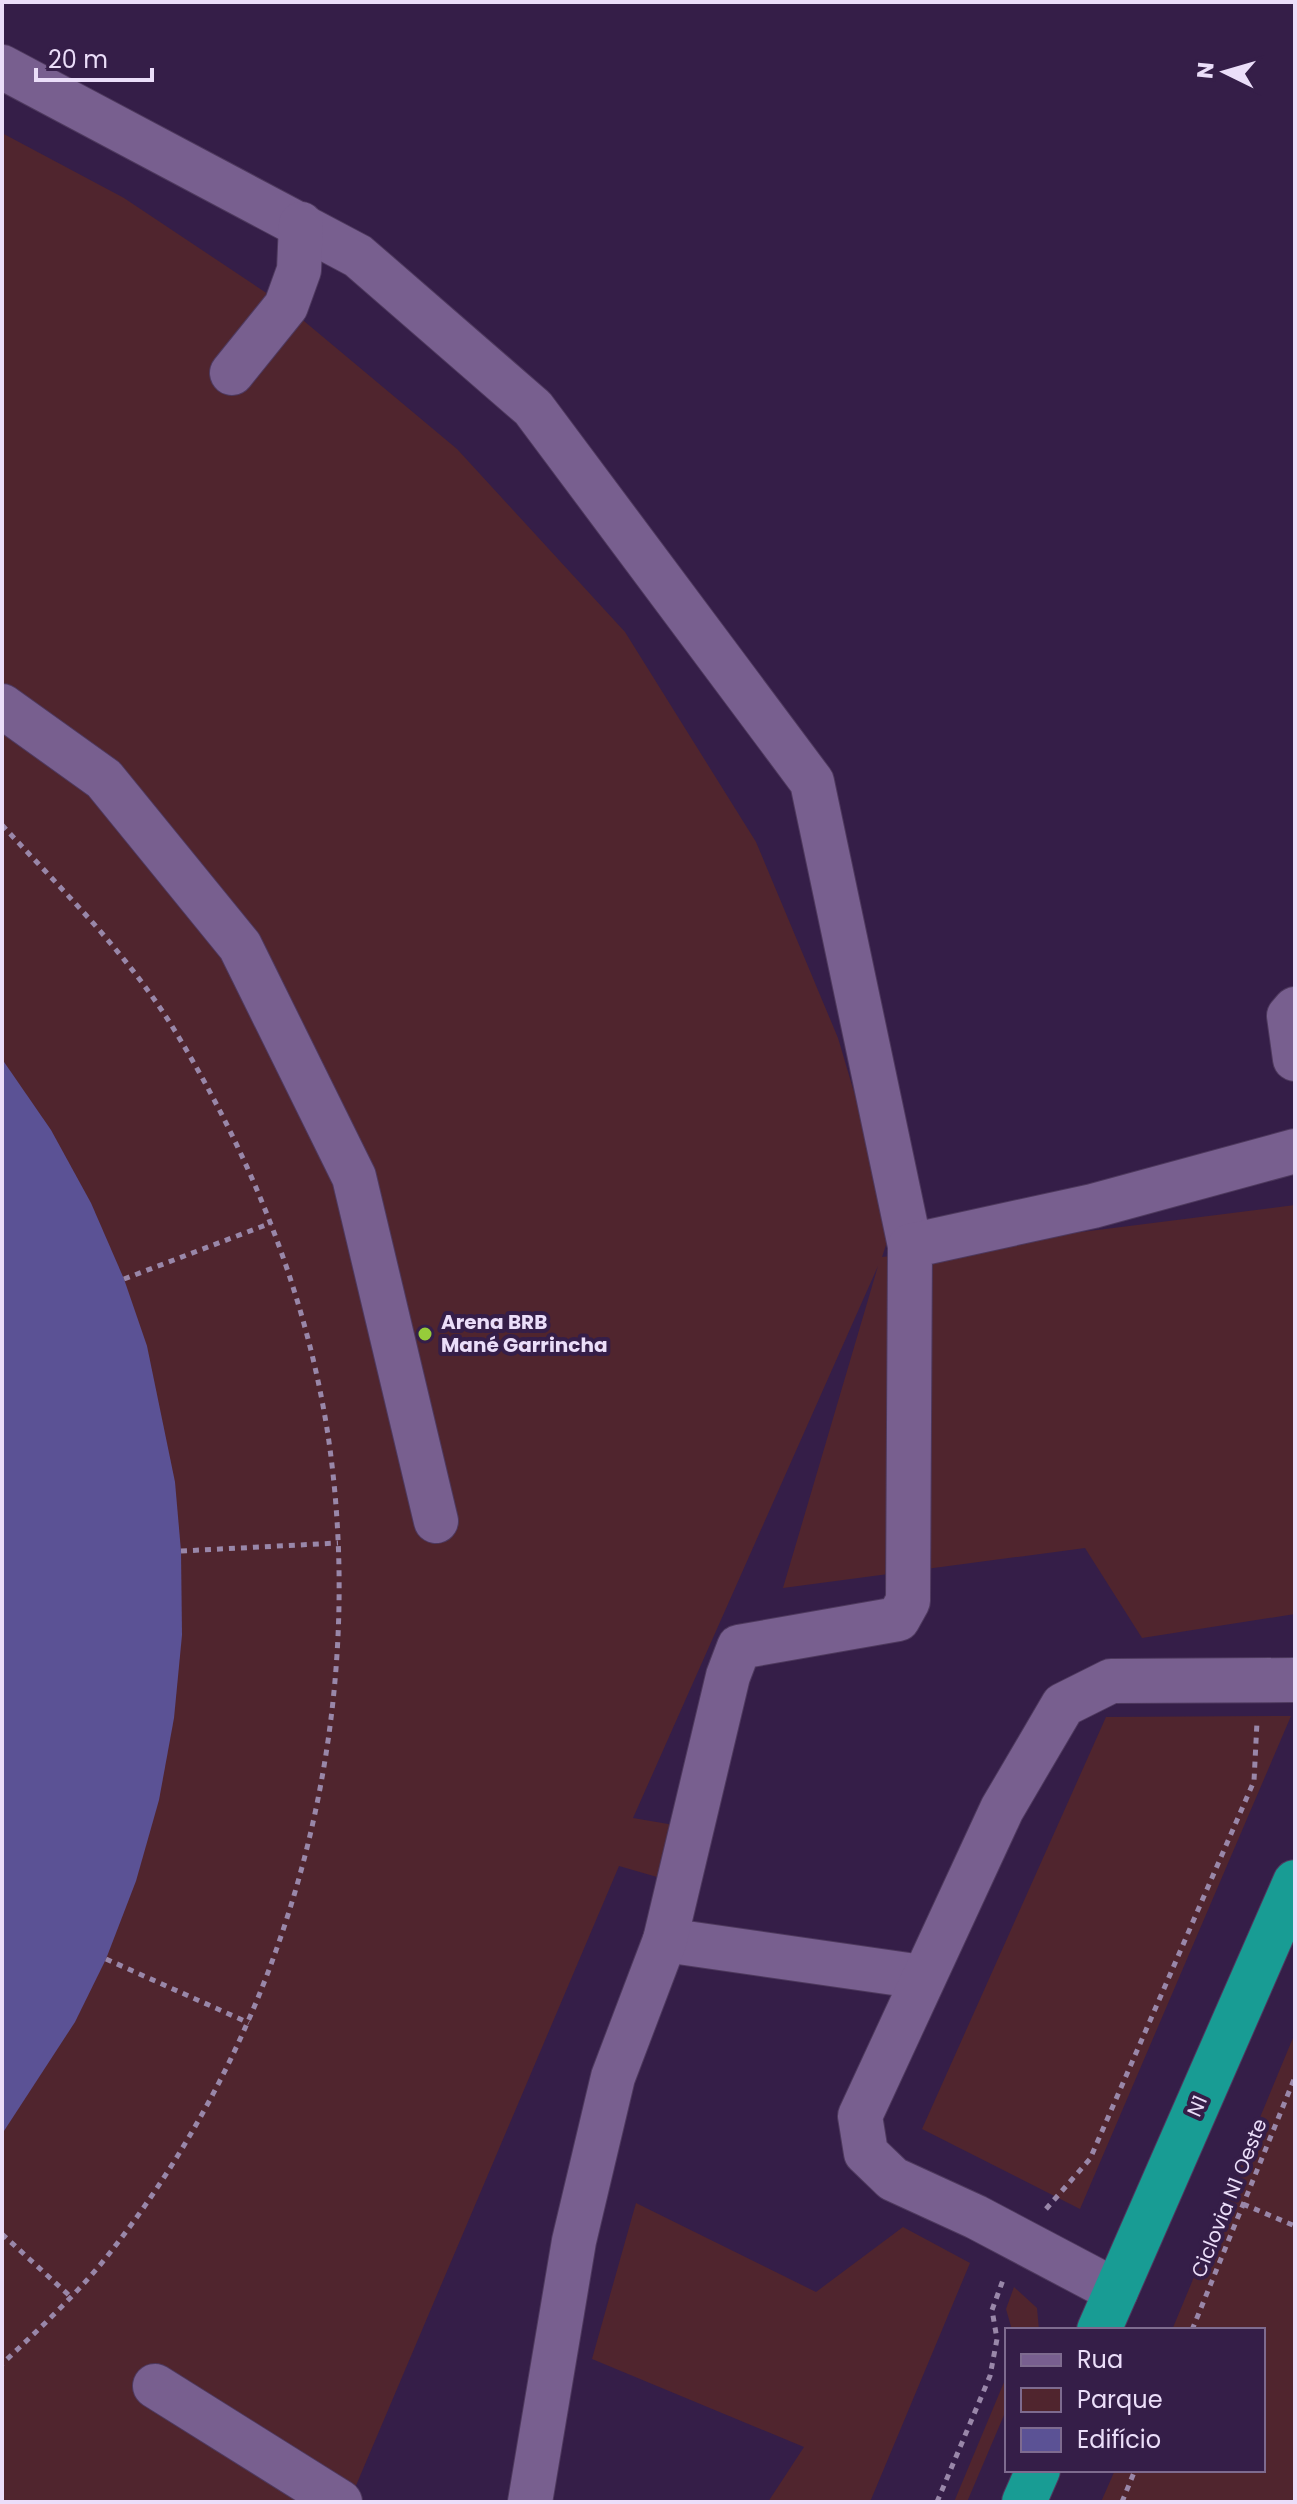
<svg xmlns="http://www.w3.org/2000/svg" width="1297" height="2504" viewBox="0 0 1297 2504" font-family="Poppins,sans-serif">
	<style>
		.green { fill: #50252e }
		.building { fill: #5b5295 }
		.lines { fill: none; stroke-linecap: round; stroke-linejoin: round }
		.minor-casing { stroke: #4e395e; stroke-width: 46 }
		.highway-casing { stroke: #4e395e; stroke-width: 46 }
		.path { stroke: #9987a9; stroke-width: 5; stroke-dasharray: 6 6; stroke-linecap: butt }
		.minor { stroke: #785f8f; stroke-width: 44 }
		.highway { stroke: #189c94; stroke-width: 44 }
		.poi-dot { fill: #96cc3a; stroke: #351e48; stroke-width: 3 }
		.labels { text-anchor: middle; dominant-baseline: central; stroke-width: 8; stroke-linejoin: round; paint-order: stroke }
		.poi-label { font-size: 20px; font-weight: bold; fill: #ebdef9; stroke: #351e48; text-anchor: start }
		.street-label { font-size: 20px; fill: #ebdef9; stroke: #351e48 }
	</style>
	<rect width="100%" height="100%" fill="#351e48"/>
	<!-- green -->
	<g class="green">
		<polygon points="2,133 124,198 286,306 457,449 625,632 756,842 838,1038 893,1224 882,1257 1295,1205 1295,1614 1142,1638 1085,1548 783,1588 878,1266 633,1818 680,1826 671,1881 619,1866 349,2502 2,2502"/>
		<polygon points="1291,1716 1080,2209 922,2129 1106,1717"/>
		<polygon points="1295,2033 1295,2502 1101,2502 1115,2470 1263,2470 1263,2330 1172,2330"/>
		<polygon points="636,2203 816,2292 903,2227 970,2263 870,2502 768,2502 804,2447 592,2359"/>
		<polygon points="1014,2287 1037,2308 1039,2330 1012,2330 1006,2309"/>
		<polygon points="1007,2375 1007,2408 967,2502 954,2502"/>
	</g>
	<!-- building -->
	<polygon class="building" points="2,1059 51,1130 91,1203 124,1279 147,1346 175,1482 181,1551 182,1635 174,1718 159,1800 136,1881 106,1959 75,2022 2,2134"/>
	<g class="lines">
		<defs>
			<g id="minor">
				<polyline points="2,67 358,256 533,408 812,782 910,1246"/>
				<polyline points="232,373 286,306 299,270 301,224"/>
				<polyline points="2,706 104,779 240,946 354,1177 436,1521"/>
				<polyline points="1295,1009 1289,1016 1295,1059"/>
				<polyline points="665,1940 922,1977"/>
				<polyline points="1116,2291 976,2217 893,2179 866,2153 860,2116 1002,1809 1063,1705 1111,1681 1295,1680"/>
				<polyline points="155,2386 340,2502"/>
				<polyline points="530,2502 574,2241 613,2077 665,1940 728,1676 739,1647 898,1619 908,1601 910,1246 1093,1206 1295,1151"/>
			</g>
			<g id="highway">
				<polyline points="1099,2330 1295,1882"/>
				<polyline points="1024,2502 1038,2470"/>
			</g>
		</defs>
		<!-- minor casing -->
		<use href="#minor" class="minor-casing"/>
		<!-- highway casing -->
		<use href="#highway" class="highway-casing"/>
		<!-- path -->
		<g class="path">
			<path d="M2,825C63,891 128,954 175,1031C250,1154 306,1292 328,1435C371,1725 288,2030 105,2259C74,2297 38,2330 2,2364"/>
			<polyline points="124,1279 271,1223"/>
			<polyline points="181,1551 338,1543"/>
			<polyline points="106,1959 249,2023"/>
			<polyline points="1243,2204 1295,2226"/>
			<polyline points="1046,2209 1090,2159 1254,1781 1257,1722"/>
			<polyline points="2,2234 72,2298"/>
			<polyline points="1192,2330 1295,2077"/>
			<polyline points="937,2502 990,2376 997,2339 992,2310 1003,2280"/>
			<polyline points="1122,2502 1135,2470"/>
		</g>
		<!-- minor -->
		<use href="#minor" class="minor"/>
		<!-- highway -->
		<use href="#highway" class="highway"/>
	</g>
	<!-- markers -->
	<circle class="poi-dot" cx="425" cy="1334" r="8"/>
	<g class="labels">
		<!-- poi labels -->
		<g class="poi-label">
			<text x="441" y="1322">Arena BRB<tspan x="441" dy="23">Mané Garrincha</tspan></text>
		</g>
		<!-- street labels -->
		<g class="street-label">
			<text transform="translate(1197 2106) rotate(-66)">N1</text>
			<text transform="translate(1229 2198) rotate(-68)">Ciclovia N1 Oeste</text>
		</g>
	</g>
	<!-- border -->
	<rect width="1297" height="2504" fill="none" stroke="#ebdef9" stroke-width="8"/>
	<!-- legend -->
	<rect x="1005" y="2328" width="260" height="144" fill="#351e48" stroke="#7e6b8f" stroke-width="2"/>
	<rect x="1021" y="2354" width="40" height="12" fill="#785f8f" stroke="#7e6b8f" stroke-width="2"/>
	<text x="1077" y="2368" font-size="24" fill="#ebdef9">Rua</text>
	<rect x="1021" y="2388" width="40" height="24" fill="#50252e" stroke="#7e6b8f" stroke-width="2"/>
	<text x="1077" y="2408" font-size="24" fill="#ebdef9">Parque</text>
	<rect x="1021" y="2428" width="40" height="24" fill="#5b5295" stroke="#7e6b8f" stroke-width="2"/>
	<text x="1077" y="2448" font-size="24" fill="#ebdef9">Edifício</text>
	<!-- north arrow -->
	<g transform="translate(1225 72) rotate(275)" stroke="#351e48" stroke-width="6" paint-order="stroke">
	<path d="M0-6L14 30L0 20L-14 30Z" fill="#ebdef9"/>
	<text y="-12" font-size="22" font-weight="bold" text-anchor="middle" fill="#ebdef9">N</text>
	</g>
	<!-- scale -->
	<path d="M36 68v12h116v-12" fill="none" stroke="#ebdef9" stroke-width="4"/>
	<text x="48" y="68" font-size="24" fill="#ebdef9" stroke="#351e48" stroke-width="6" paint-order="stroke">20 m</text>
</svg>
